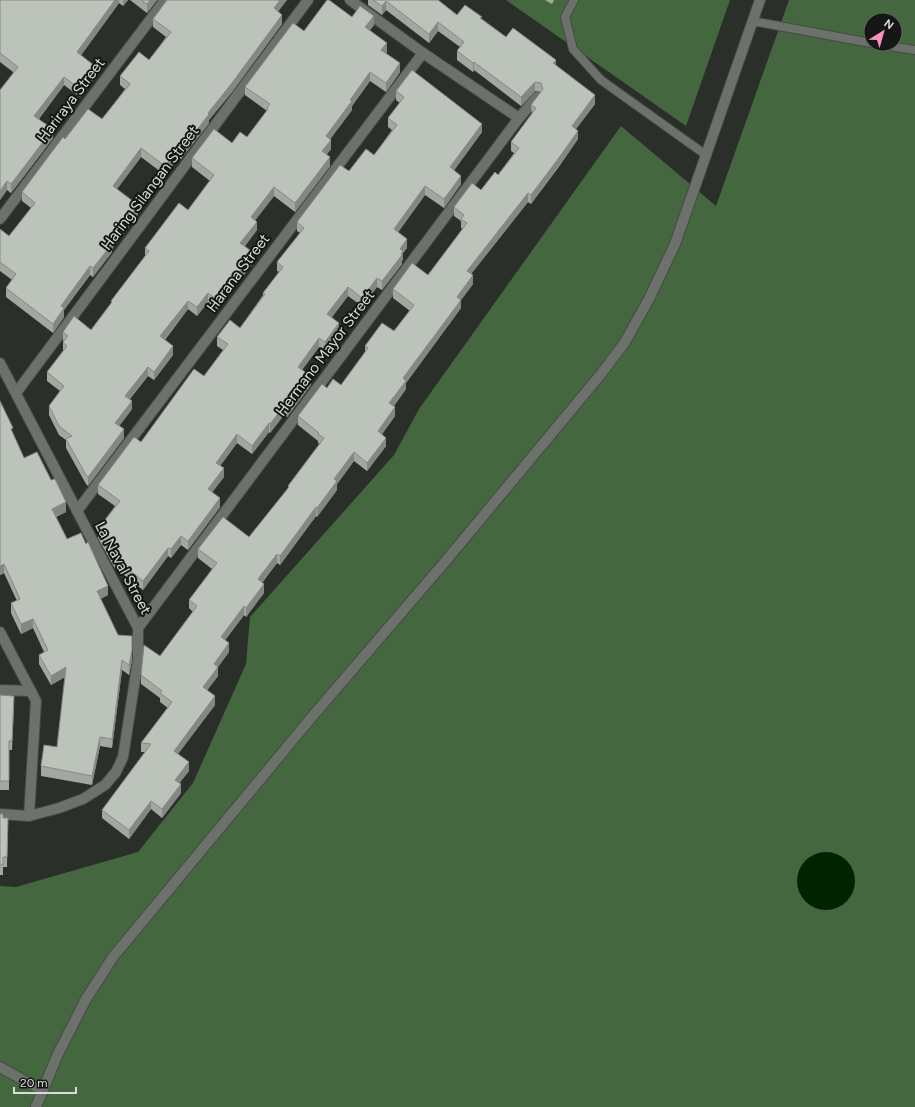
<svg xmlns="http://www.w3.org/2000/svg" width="915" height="1107" viewBox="0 0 915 1107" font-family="Figtree,sans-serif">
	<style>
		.forest { fill: #45673f; fill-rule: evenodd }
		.water { fill: #022200 }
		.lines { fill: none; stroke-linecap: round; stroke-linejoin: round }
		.service-casing { stroke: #464a45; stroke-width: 10 }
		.minor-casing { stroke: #464a45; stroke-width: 12 }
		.service { stroke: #6c726b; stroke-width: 8 }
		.minor { stroke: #6c726b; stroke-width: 10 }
		.wall { fill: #a2a8a0 }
		.shaded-wall { fill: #848882 }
		.building { fill: #bcc3ba; stroke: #848882 }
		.labels { text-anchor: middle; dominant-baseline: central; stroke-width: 4; stroke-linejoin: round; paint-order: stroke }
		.street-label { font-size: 15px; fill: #d9ddd9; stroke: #141713 }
	</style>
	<rect width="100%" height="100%" fill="#2a2f29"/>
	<!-- forest -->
	<g class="forest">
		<polygon points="506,0 730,0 686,126"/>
		<path d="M789,0H915V1107H0V886L16,887L138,852L193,783L246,664L250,617L394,455L419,409L621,126L716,206ZM871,20H895V44H871Z"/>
	</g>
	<!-- water -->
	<circle class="water" cx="826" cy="881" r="29"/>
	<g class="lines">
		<defs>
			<g id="service">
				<polyline points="574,0 565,17 573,49 601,80 706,155"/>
				<polyline points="752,21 871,43"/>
				<polyline points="877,44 915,50"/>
			</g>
			<g id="minor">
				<polyline points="350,0 423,53 519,118"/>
				<polyline points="0,219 165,0"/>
				<polyline points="0,363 138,628 138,660 123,757 116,772 105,785 83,799 59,808 29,816 0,814"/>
				<polyline points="16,393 308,0"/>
				<polyline points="77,511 423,53"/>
				<polyline points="138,628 519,118 537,97"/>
				<polyline points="0,632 36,701 29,816"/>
				<polyline points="0,690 31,691"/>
				<polyline points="0,1067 43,1091"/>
				<polyline points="36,1107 57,1056 86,999 113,957 311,718 444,563 601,374 625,342 649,299 675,244 760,0"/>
			</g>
		</defs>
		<!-- service casing -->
		<use href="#service" class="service-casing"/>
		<!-- minor casing -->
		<use href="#minor" class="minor-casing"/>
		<!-- service -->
		<use href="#service" class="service"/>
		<!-- minor -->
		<use href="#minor" class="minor"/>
	</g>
	<!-- wall -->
	<g class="wall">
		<polygon points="0,0 128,0 123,6 119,3 81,55 96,76 80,97 64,85 39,119 53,138 11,193 7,190 0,200 13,72 0,62"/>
		<polygon points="130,0 157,0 147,13"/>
		<polygon points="287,0 278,11 282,24 232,92 209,120 209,123 181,159 179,157 165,175 141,157 117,189 138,214 112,249 112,252 93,277 90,275 64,310 64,317 53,333 6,297 6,288 12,280 0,271 0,230 9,236 31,208 22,201 22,192 65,139 102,119 125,89 120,85 120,76 149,60 166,37 153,27 153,19"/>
		<polygon points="368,0 438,0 457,15 482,19 506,37 556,65 595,104 576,129 578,139 558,168 531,204 528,202 471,274 473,284 461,300 461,308 406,383 406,389 394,406 395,416 382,434 386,446 367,471 354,461 337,484 337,490 317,517 316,516 280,565 277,563 262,583 264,593 246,617 244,615 225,640 229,652 218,667 218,676 207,690 215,705 178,754 189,771 179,783 181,793 162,818 151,809 129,839 102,818 102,810 145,752 141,752 141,743 168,708 160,702 160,698 141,684 141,675 160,656 193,612 189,608 189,600 212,569 198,558 198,549 249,537 288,489 288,486 320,444 318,443 318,441 298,425 298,416 327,388 341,385 365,353 365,346 394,331 410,311 393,298 393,289 428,275 463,229 461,228 461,221 454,216 454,207 481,190 498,175 514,153 511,151 511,142 532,114 531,105 541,92 535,91 521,106 474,70 473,72 457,60 457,51 460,47 438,31 429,43 386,10 382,15 368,5"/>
		<polygon points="545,0 554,0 552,4"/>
		<polygon points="352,17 374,25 370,30 387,52 386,53 400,72 386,92 370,81 352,106 352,110 330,139 331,149 327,154 330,166 295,212 274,196 255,220 257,230 245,246 254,262 217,309 208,302 197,316 188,309 165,340 173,355 154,380 148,376 130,399 132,409 119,426 124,438 88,486 86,484 66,448 66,440 59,435 49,415 49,406 60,391 47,381 47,372 63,351 63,332 91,330 111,304 111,301 145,256 145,248 188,210 210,181 192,167 192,158 232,143 247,137 267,111 245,95 245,87 304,31"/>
		<polygon points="396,91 482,132 454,170 461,184 444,208 425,195 398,232 407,248 403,253 403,259 402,261 402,264 382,290 377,287 362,306 348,296 332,317 339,331 325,351 319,347 302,370 311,385 287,417 284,415 270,433 269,432 252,454 237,443 220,466 224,477 212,492 220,507 188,550 181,545 171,558 168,556 143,590 114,567 98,538 98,529 115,506 98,494 98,485 141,442 204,376 223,350 217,346 217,337 240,328 263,295 263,293 279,272 277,271 277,262 300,233 297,231 297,222 349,171 374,155 392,130 388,127 388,118 400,103 396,100"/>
		<polygon points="0,401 13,434 24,458 66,512 56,517 67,539 108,595 100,599 118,635 132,660 129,675 122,670 112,748 100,746 92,785 41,776 41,766 57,747 65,677 51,685 39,664 39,655 44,652 33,628 21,634 11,613 11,603 17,601 4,573 0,575"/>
		<polygon points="0,695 14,705 12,750 9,750 9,790 0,790"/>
		<polygon points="0,814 3,818 8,818 7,867 3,867 3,875 0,875"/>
	</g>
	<!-- shaded-wall -->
	<g class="shaded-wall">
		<polygon points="115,0 119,0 119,3 77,61 77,52"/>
		<polygon points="123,0 128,0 123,6"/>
		<polygon points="150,0 157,0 147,13 147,4"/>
		<polygon points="280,0 287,0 274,17 274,8"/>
		<polygon points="386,1 386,10 382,15 382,6"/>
		<polygon points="282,15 282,24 232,92 209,120 209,123 181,159 181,151 208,113"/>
		<polygon points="374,16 374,25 365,36 365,27"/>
		<polygon points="438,22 438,31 429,43 429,34"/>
		<polygon points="387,43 387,52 381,58 381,50"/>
		<polygon points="556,60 556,69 553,63"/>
		<polygon points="474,62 474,70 473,72 473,63"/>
		<polygon points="400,63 400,72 386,92 386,83"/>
		<polygon points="96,67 96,76 80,97 80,89"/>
		<polygon points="370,72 370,81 352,106 352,110 326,145 326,136 350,100"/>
		<polygon points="64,77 64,85 34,125 34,116"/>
		<polygon points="535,82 535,91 521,106 521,97"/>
		<polygon points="595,95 595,104 572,134 572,126"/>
		<polygon points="482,124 482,132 450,176 450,167"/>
		<polygon points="53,129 53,138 11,193 11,184"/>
		<polygon points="578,131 578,139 531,204 531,195"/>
		<polygon points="331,140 331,149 322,160 322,151"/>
		<polygon points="141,148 141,157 113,194 113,186"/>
		<polygon points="179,149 179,157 165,175 165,166"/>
		<polygon points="330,157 330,166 295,212 295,203"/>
		<polygon points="461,176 461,184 444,208 444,199"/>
		<polygon points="7,181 7,190 0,200 0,191"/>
		<polygon points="425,186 425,195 394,238 394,229"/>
		<polygon points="274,187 274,196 251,226 251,217"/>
		<polygon points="528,193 528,202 467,279 467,271"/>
		<polygon points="138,205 138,214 112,249 112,252 93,277 93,268 110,242"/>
		<polygon points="257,222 257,230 240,252 240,243"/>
		<polygon points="407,239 407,248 403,253 403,259 402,261 402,264 382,290 382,281 400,249"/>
		<polygon points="254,253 254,262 217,309 217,300"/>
		<polygon points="90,266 90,275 64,310 64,317 53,333 53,324 61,306"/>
		<polygon points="473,275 473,284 461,300 461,308 406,383 406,389 389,412 389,403 403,378 457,297"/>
		<polygon points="377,278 377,287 362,306 362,298"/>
		<polygon points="348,287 348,296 327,323 327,314"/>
		<polygon points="208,293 208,302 197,316 197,307"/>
		<polygon points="188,301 188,309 160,345 160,336"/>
		<polygon points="339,323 339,331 325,351 325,342"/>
		<polygon points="319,338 319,347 298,375 298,367"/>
		<polygon points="173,346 173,355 154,380 154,372"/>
		<polygon points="148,367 148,376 125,404 125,396"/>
		<polygon points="311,376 311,385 287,417 287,409"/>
		<polygon points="132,401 132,409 115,432 115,423"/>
		<polygon points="284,406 284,415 270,433 270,424"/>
		<polygon points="395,407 395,416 378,440 378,431"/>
		<polygon points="269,423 269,432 252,454 252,446"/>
		<polygon points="124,429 124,438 88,486 88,477"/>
		<polygon points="237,434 237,443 216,471 216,463"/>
		<polygon points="386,438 386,446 367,471 367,463"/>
		<polygon points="354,452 354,461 337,484 337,490 317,517 317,508 334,479"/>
		<polygon points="224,468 224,477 208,498 208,489"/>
		<polygon points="220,498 220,507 188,550 188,541"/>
		<polygon points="66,502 66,512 52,518 52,509"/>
		<polygon points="316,507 316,516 280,565 280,556"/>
		<polygon points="181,536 181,545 171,558 171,549"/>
		<polygon points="168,548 168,556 143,590 143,581"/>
		<polygon points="277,554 277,563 258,588 258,579"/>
		<polygon points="4,564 4,573 0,575 0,566"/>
		<polygon points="264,584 264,593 246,617 246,608"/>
		<polygon points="108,586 108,595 97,601 97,591"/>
		<polygon points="244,606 244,615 221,646 221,637"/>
		<polygon points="33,619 33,628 21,634 21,624"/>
		<polygon points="229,643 229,652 214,672 214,664"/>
		<polygon points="132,650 132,660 129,675 129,665"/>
		<polygon points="122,660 122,670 112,748 112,739"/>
		<polygon points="66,667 66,676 51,685 51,676"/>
		<polygon points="218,667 218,676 203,696 203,687"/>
		<polygon points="215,696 215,705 174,759 174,751"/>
		<polygon points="100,737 100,746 92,785 92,776"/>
		<polygon points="189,762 189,771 175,789 175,780"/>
		<polygon points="181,784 181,793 162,818 162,809"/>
		<polygon points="151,801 151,809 129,839 129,830"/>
	</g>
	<!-- building -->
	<g class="building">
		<polygon points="0,0 115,0 77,52 96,67 80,89 64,77 34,116 53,129 11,184 7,181 0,191 0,90 18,67 0,53"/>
		<polygon points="141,0 150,0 147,4"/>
		<polygon points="167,0 280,0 274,8 282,15 232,83 208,113 209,114 181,151 179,149 165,166 141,148 113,186 138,205 110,242 112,244 93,268 90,266 61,306 64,308 53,324 6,288 16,274 0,262 0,229 9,236 35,203 22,192 63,137 65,139 88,109 102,119 130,84 120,76 139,52 149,60 171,32 153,19"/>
		<polygon points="327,0 329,0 352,17 360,6 374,16 365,27 387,43 381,50 400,63 386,83 370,72 350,100 352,101 326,136 331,140 322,151 330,157 295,203 274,187 251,217 257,222 240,243 254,253 217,300 208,293 197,307 188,301 160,336 173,346 154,372 148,367 125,396 132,401 115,423 124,429 88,477 86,475 66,439 72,436 59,426 49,406 64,386 47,372 67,346 63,342 68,336 63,332 74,316 91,330 112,302 111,301 149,251 145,248 179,203 188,210 214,175 192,158 214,129 232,143 240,132 247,137 268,109 267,108 270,104 245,87 293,23 304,31"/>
		<polygon points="373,0 438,0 457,15 465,5 482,17 480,18 506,37 513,28 556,60 553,63 595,95 572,126 578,131 558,159 531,195 528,193 467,271 473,275 457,297 461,300 403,378 406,381 389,403 395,407 378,431 386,438 367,463 354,452 334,479 337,481 317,508 316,507 280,556 277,554 258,579 264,584 246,608 244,606 221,637 229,643 214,664 218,667 203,687 215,696 174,751 189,762 175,780 181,784 162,809 151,801 129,830 102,810 151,744 141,743 172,702 160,693 162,691 141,675 144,645 160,656 197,606 189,600 217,563 198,549 223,517 249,537 289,487 288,486 324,438 318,434 319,433 298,416 322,384 327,388 333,379 341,385 368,348 365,346 382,323 394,331 414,305 393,289 412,263 428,275 467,223 461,219 464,215 454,207 472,183 481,190 495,172 498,175 519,148 511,142 536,108 531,105 543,89 541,83 535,82 521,97 474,62 473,63 457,51 464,42 438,22 429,34 386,1 382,6"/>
		<polygon points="412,70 482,124 450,167 461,176 444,199 425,186 394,229 407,239 400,249 403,251 401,254 402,255 382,281 377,278 362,298 348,287 327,314 339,323 325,342 319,338 298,367 311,376 287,409 284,406 270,424 269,423 252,446 237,434 216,463 224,468 208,489 220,498 188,541 181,536 171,549 168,548 143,581 114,558 98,529 120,501 98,485 134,437 141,442 194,369 204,376 228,344 217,337 230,320 240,328 265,294 263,293 283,267 277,262 304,228 297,222 340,165 349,171 366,149 374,155 397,125 388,118 404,97 396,91"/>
		<polygon points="0,401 13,428 11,429 24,458 37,452 51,480 55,479 66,502 52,509 67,539 81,533 86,544 88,542 108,586 97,591 118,635 132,636 132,650 129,665 122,660 112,739 100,737 92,776 41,766 44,745 57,747 66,667 51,676 39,655 48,650 33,619 21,624 11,603 20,599 4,564 0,566"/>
		<polygon points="0,695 14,696 12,741 9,741 9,781 0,781"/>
		<polygon points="0,814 3,814 3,818 8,818 7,857 3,857 3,865 0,865"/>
	</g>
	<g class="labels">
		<!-- street labels -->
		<g class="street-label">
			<text transform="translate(71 100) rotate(-53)">Hariraya Street</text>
			<text transform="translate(150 188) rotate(-53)">Haring Silangan Street</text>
			<text transform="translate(238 273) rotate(-53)">Harana Street</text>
			<text transform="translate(325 353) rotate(-53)">Hermano Mayor Street</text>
			<text transform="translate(123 568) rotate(62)">La Naval Street</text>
		</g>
	</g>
	<!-- north arrow -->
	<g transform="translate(883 32) rotate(37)"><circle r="19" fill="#141713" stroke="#636662"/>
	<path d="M0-3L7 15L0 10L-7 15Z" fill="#fc8fc3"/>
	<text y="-6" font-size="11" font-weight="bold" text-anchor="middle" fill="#d9ddd9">N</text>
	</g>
	<!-- scale -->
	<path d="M14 1087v6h62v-6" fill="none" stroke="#d9ddd9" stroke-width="2"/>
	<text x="20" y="1087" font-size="12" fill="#d9ddd9" stroke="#141713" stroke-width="3" paint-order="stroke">20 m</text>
</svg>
